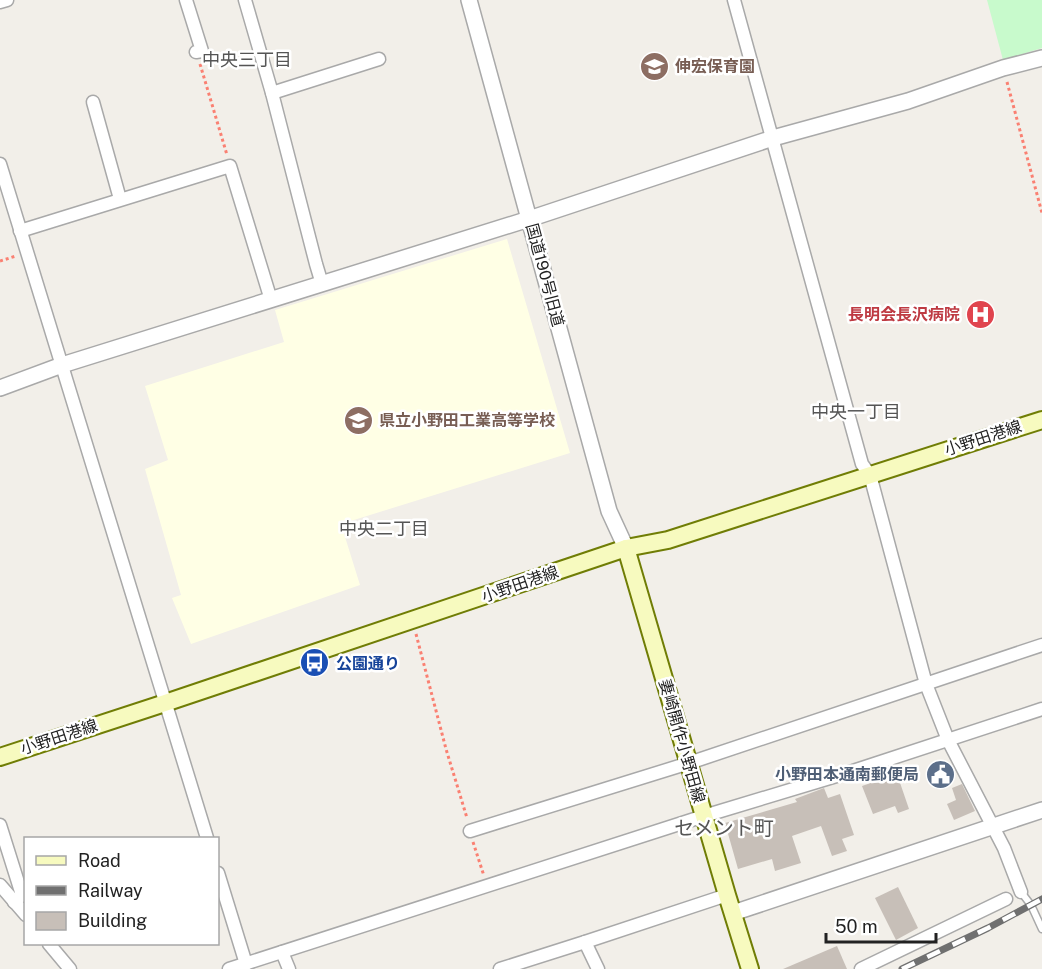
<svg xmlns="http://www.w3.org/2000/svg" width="1042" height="969" viewBox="0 0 1042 969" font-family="'Public Sans','Noto Sans JP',sans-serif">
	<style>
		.education { fill: #ffffe5 }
		.park { fill: #c8facc }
		.building { fill: #c7bfb8 }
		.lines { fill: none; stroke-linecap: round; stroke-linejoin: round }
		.service-casing { stroke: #a9a9a9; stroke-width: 9 }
		.minor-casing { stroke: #a9a9a9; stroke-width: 15 }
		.tertiary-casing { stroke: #a9a9a9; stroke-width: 18 }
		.secondary-casing { stroke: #707d05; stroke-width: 20 }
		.path { stroke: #fa8072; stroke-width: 3; stroke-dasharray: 3 3; stroke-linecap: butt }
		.service { stroke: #fff; stroke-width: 6 }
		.minor { stroke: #fff; stroke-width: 12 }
		.tertiary { stroke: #fff; stroke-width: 15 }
		.secondary { stroke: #f7fabf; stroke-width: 16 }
		.rail-casing { stroke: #707070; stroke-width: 7 }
		.rail { stroke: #fff; stroke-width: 4.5; stroke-dasharray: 14; stroke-linecap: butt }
		.labels { text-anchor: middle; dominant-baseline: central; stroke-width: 5; stroke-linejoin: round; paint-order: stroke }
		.education-label { font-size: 16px; font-weight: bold; fill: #785e54; stroke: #fff; text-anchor: start }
		.street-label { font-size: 16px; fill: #222; stroke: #fff }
		.health-label { font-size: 16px; font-weight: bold; fill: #be3a42; stroke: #fff; text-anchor: end }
		.transit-label { font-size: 16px; font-weight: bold; fill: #164399; stroke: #fff; text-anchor: start }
		.service-label { font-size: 16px; font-weight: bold; fill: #4e5e75; stroke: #fff; text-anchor: end }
		.neighbourhood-label { font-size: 18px; fill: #555; stroke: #fff }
		.quarter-label { font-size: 20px; fill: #555; stroke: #fff }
	</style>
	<rect width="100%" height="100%" fill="#f2efe9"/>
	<!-- education -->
	<polygon class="education" points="507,239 570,453 341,524 360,585 191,644 172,598 181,595 145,469 168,460 145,386 284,342 275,310"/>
	<!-- park -->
	<polygon class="park" points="987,0 1042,0 1042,48 1003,60"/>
	<!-- building -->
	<g class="building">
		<polygon points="897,774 909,809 898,813 895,806 873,814 862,786"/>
		<polygon points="962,784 975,811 954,820 947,804 956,800 952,788"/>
		<polygon points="824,788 828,798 840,794 854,835 842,839 847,851 832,856 821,826 792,836 801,863 775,871 772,859 738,869 725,823 797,802 795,799"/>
		<polygon points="898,887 918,928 896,940 875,898"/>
		<polygon points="837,946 847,969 783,969"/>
	</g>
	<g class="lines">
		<defs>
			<polyline id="service" points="1021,892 1031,905 1042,929"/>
			<g id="minor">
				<polyline points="186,0 202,51 196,52"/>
				<polyline points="245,0 272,93 316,264 322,284"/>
				<path d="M734,0C778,155 819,310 862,464L870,475L926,684L948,740L1004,848L1021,892"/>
				<polyline points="0,2 7,0"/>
				<polyline points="272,93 379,59"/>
				<polyline points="93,102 120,199"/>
				<polyline points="0,164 207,838"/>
				<polyline points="20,231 230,166 271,300"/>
				<polyline points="0,825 22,895 14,902"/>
				<polyline points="470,831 689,763 1042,645"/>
				<polyline points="218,873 246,964"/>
				<polyline points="0,885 26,915"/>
				<polyline points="585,942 598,969"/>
				<polyline points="49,944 70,969"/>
				<polyline points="282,952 289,969"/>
				<polyline points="229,969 704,816 853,771 1042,709"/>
				<polyline points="500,969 585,942 727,895"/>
				<polyline points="861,969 1006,899"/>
			</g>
			<g id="tertiary">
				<polyline points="469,0 609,511 626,548"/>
				<polyline points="0,388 62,365 529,219 773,138 908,101 1003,68 1042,58"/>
				<polyline points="733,913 1042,810"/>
			</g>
			<g id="secondary">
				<polyline points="626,548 727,895 750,969"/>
				<polyline points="0,757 165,703 626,548 668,540 1042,420"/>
			</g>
		</defs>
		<!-- service casing -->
		<use href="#service" class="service-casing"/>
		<!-- minor casing -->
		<use href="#minor" class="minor-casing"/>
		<!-- tertiary casing -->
		<use href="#tertiary" class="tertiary-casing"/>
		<!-- secondary casing -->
		<use href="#secondary" class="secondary-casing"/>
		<!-- path -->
		<g class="path">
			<polyline points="200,64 227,155"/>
			<polyline points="1007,82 1042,213"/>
			<polyline points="0,261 16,256"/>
			<polyline points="416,634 446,749 467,818"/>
			<polyline points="473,842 484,876"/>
		</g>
		<!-- service -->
		<use href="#service" class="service"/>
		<!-- minor -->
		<use href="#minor" class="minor"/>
		<!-- tertiary -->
		<use href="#tertiary" class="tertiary"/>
		<!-- secondary -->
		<use href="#secondary" class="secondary"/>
		<defs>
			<polyline id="rail" points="902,969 988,928 1042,899"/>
		</defs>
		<!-- rail casing -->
		<use href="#rail" class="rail-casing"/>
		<!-- rail -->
		<use href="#rail" class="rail"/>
	</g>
	<!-- icons -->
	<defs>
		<symbol id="school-disc" viewBox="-11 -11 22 22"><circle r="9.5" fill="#8d6e63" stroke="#fff"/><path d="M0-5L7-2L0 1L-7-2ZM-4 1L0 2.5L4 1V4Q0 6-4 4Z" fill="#fff"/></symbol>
		<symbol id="hospital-disc" viewBox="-11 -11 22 22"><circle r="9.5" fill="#e0444e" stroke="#fff"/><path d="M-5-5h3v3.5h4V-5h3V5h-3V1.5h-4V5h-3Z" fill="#fff"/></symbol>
		<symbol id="bus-disc" viewBox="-11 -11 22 22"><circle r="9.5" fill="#1a4fb4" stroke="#fff"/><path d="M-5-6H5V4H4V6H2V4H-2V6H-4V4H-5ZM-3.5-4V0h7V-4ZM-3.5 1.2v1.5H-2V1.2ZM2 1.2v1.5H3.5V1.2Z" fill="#fff"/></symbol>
		<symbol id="civic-disc" viewBox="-11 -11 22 22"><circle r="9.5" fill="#5c6f8a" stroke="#fff"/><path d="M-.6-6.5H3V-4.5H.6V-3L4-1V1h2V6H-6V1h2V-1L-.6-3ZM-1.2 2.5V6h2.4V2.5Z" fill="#fff"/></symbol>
	</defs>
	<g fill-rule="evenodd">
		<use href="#school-disc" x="638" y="50" width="33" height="33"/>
		<use href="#hospital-disc" x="964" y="298" width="33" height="33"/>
		<use href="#school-disc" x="342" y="404" width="33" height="33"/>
		<use href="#bus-disc" x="298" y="646" width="33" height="33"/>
		<use href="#civic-disc" x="924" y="758" width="33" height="33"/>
	</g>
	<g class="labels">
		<!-- education labels -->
		<g class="education-label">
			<text x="675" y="66">伸宏保育園</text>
			<text x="379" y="420">県立小野田工業高等学校</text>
		</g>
		<!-- street labels -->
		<g class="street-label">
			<text transform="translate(545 275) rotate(75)">国道190号旧道</text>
			<text transform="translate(983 438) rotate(-18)">小野田港線</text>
			<text transform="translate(520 584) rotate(-19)">小野田港線</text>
			<text transform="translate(59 737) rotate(-18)">小野田港線</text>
			<text transform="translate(682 741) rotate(74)">妻崎開作小野田線</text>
		</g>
		<!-- health labels -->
		<g class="health-label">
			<text x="960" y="314">長明会長沢病院</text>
		</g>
		<!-- transit labels -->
		<g class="transit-label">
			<text x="336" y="663">公園通り</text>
		</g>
		<!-- service labels -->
		<g class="service-label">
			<text x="919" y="774">小野田本通南郵便局</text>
		</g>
		<!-- neighbourhood labels -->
		<g class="neighbourhood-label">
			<text x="247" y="59">中央三丁目</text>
			<text x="856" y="411">中央一丁目</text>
			<text x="384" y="528">中央二丁目</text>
		</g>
		<!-- quarter labels -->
		<g class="quarter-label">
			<text x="724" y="828">セメント町</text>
		</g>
	</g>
	<!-- legend -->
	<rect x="24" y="837" width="195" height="108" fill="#ffffff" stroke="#a7a7a7" stroke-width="1.5"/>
	<rect x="36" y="856" width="30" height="9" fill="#f7fabf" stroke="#a7a7a7" stroke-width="1.5"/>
	<text x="78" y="867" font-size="18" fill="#222222">Road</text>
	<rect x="36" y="886" width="30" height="9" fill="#707070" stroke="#a7a7a7" stroke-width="1.5"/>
	<text x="78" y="897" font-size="18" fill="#222222">Railway</text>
	<rect x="36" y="912" width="30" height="18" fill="#c7bfb8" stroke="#a7a7a7" stroke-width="1.5"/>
	<text x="78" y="927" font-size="18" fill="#222222">Building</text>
	<!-- scale -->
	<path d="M826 933v9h110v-9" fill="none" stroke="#222222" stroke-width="3"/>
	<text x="835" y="933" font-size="18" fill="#222222" stroke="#ffffff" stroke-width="4.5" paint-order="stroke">50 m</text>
</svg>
